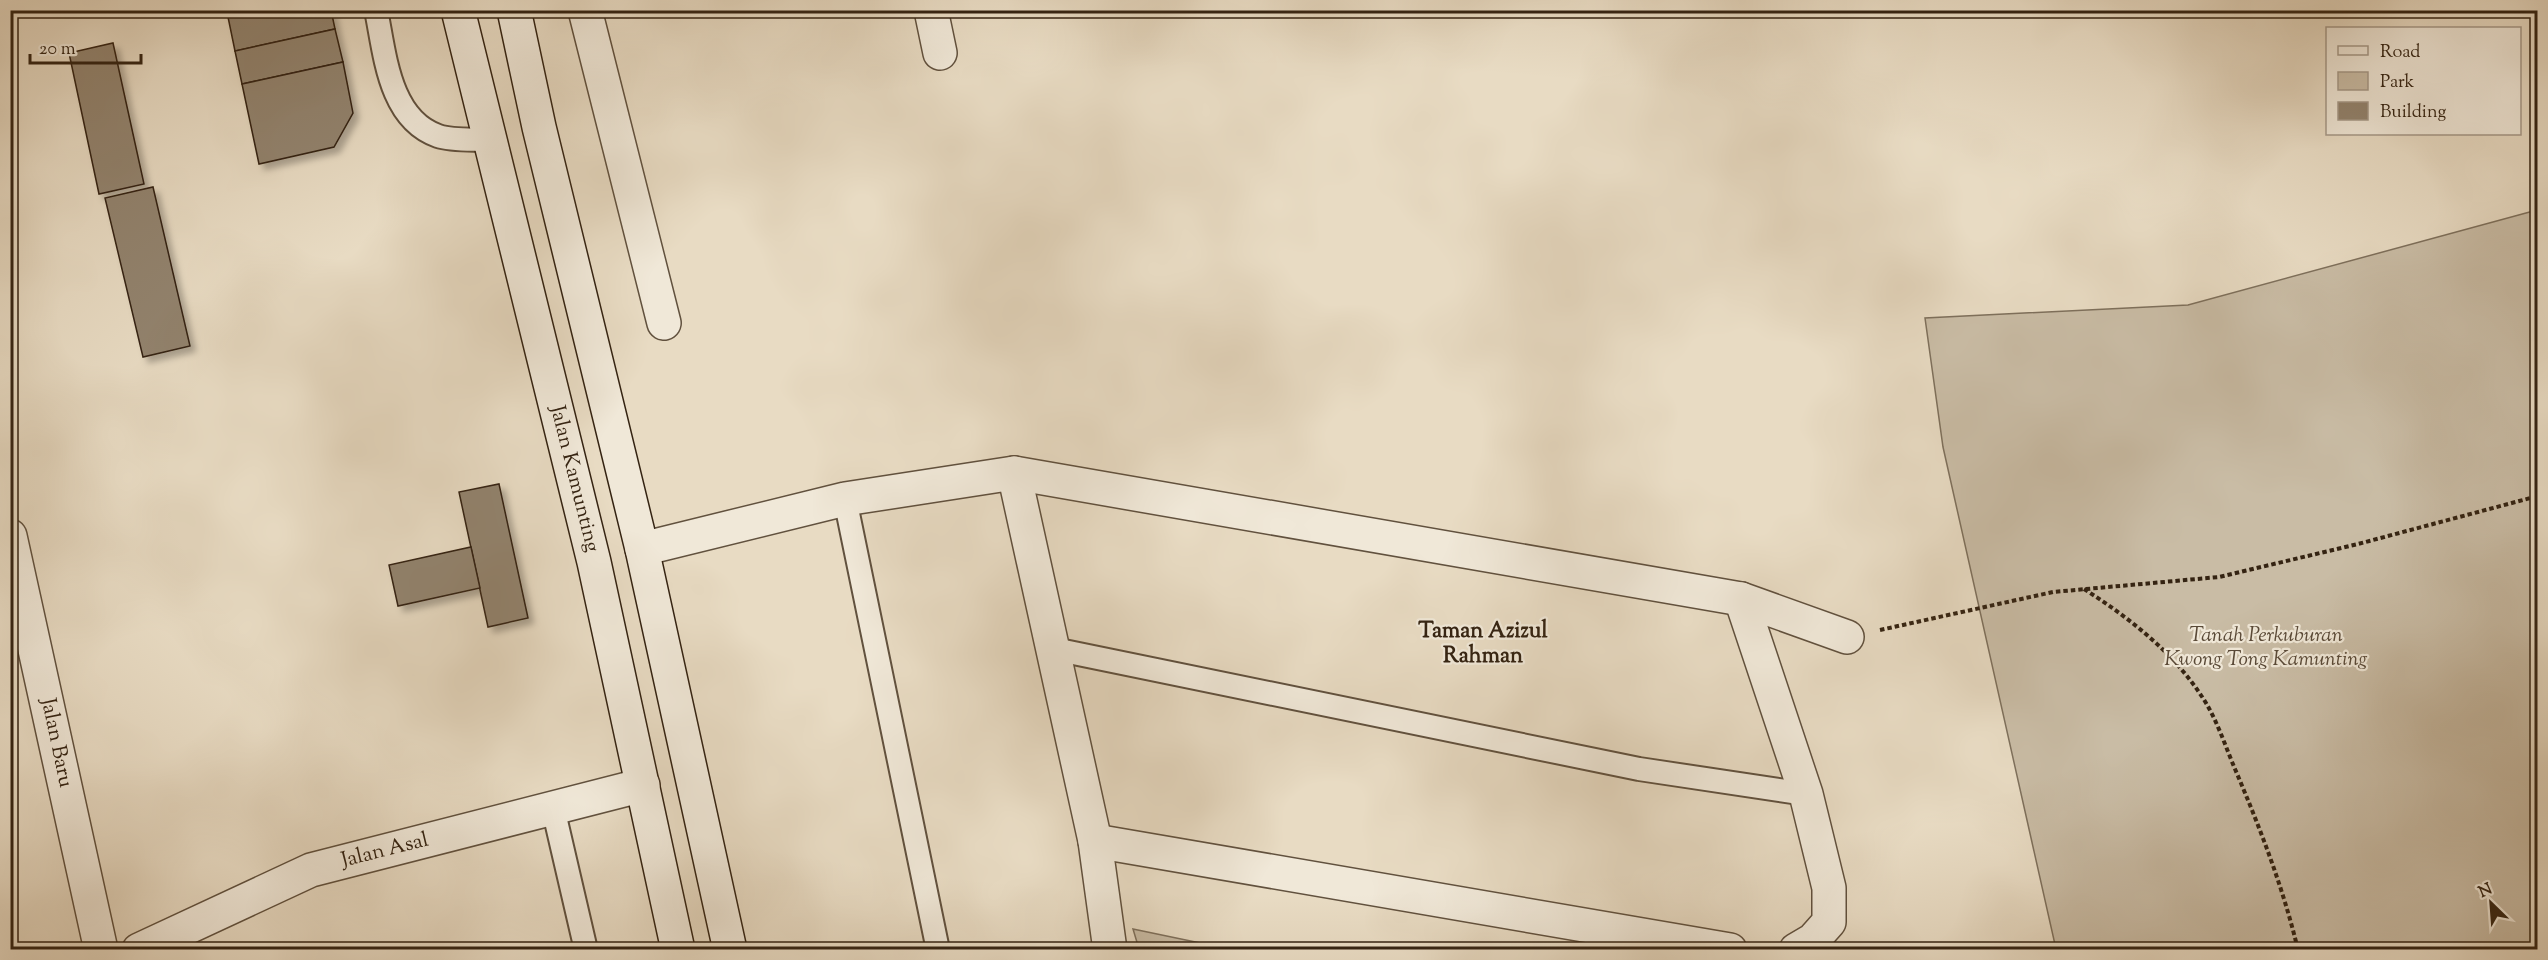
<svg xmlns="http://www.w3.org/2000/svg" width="2548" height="960" viewBox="0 0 2548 960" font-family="'Sorts Mill Goudy',serif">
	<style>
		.green { fill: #c9bca5; stroke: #7e705c; stroke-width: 1.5 }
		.building { fill: #92836e; stroke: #342312; stroke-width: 1.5; filter: url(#shadow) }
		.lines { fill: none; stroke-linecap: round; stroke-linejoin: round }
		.lane-casing { stroke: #61513e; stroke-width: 26 }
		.street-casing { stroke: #61513e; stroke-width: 36 }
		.secondary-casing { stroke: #342312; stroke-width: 36 }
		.path { stroke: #342312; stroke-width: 4; stroke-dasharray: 4.5 3; stroke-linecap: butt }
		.lane { stroke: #f0e8d8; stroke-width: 22 }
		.street { stroke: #f0e8d8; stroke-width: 33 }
		.secondary { stroke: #f0e8d8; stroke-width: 33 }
		.labels { text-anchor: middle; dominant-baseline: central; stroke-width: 4.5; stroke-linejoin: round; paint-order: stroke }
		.street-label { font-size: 21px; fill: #342312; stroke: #f0e8d8 }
		.park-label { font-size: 21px; font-style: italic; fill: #594937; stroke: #f0e8d8 }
		.neighbourhood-label { font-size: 22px; font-weight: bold; fill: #342312; stroke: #f0e8d8 }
	</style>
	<defs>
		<filter id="shadow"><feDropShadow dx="5.5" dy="5.5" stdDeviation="3" flood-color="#0004"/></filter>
	</defs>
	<rect width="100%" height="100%" fill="#e8dbc3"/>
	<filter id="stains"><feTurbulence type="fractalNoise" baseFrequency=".00333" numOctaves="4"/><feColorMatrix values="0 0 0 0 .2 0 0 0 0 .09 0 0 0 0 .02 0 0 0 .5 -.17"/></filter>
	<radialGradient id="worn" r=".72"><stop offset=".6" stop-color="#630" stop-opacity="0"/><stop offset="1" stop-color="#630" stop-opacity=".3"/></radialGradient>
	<!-- green -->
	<g class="green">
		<polygon points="2537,210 2537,949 2056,949 1943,447 1925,318 2188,305"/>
		<polygon points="1133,929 1229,949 1139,949"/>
	</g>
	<!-- building -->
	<g class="building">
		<polygon points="226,10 259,10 228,17"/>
		<polygon points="259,10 331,10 335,29 235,51 228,17"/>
		<polygon points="335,29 343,62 242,84 235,51"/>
		<polygon points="113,43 144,184 99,194 69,53"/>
		<polygon points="343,62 353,113 334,147 259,164 242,84"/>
		<polygon points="153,187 190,346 143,357 105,198"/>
		<polygon points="499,484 528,618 488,627 459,492"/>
		<polygon points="471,547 480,588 398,606 389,565"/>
	</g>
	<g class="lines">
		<defs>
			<g id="lane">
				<path d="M376,10C385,54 389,119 438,136C453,141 473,139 489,140"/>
				<polyline points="845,499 938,950"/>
				<polyline points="1054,649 1639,769 1806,794"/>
				<polyline points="553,808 586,950"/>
			</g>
			<g id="street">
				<polyline points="585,10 664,323"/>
				<polyline points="931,10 940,53"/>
				<polyline points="1014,473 1095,841 1110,950"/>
				<polyline points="10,536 101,950"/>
				<polyline points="642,549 845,499 1014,473 1741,599 1847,637"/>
				<polyline points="1741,599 1806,794 1829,888 1829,922 1813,940 1796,950"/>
				<polyline points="1095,841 1730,950"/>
				<polyline points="139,950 311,870 643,785"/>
			</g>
			<g id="secondary">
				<polyline points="458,10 594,562 678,950"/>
				<polyline points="514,10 539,127 642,549 730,950"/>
			</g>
		</defs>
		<!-- lane casing -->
		<use href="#lane" class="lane-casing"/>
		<!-- street casing -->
		<use href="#street" class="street-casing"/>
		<!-- secondary casing -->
		<use href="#secondary" class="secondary-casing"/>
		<!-- path -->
		<g class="path">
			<path d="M2084,589C2131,619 2176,654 2206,703C2218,723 2226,748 2235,769C2260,828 2283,887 2298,950"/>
			<polyline points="1880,630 2053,592 2219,577 2358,544 2538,496"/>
		</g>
		<!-- lane -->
		<use href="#lane" class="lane"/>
		<!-- street -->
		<use href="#street" class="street"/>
		<!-- secondary -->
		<use href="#secondary" class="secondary"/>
	</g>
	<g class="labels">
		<!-- street labels -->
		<g class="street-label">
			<text transform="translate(574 479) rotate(76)">Jalan Kamunting</text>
			<text transform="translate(56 743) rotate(78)">Jalan Baru</text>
			<text transform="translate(385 851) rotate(-14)">Jalan Asal</text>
		</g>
		<!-- park labels -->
		<g class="park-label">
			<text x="2266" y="636">Tanah Perkuburan<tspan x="2266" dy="24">Kwong Tong Kamunting</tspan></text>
		</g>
		<!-- neighbourhood labels -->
		<g class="neighbourhood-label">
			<text x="1483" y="632">Taman Azizul<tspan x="1483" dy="25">Rahman</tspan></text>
		</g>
	</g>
	<!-- margin -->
	<rect width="2548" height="960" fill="none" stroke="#e8dbc3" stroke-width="36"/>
	<rect x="12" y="12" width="2524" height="936" fill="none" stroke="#342312" stroke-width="3"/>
	<rect x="18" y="18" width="2512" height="924" fill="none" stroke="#342312" stroke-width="1.5"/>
	<!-- legend -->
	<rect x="2326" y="27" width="195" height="108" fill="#f0e8d8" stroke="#a59989" stroke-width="1.5"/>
	<rect x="2338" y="46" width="30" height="9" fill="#f0e8d8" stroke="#a59989" stroke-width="1.5"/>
	<text x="2380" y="57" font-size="18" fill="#342312">Road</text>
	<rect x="2338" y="72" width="30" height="18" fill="#c9bca5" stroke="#a59989" stroke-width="1.5"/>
	<text x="2380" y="87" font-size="18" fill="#342312">Park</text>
	<rect x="2338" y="102" width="30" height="18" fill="#92836e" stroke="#a59989" stroke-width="1.5"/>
	<text x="2380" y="117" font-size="18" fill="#342312">Building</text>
	<!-- north arrow -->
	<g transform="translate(2491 903) rotate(335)" stroke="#f0e8d8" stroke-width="4.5" paint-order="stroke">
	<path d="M0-4.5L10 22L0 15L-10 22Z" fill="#342312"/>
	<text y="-9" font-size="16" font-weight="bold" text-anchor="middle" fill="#342312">N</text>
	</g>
	<!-- scale -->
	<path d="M30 54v9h111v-9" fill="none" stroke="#342312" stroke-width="3"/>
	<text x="39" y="54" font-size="18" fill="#342312" stroke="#f0e8d8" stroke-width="4.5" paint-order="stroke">20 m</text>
	<rect width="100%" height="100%" filter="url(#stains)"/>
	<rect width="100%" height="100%" fill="url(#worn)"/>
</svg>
